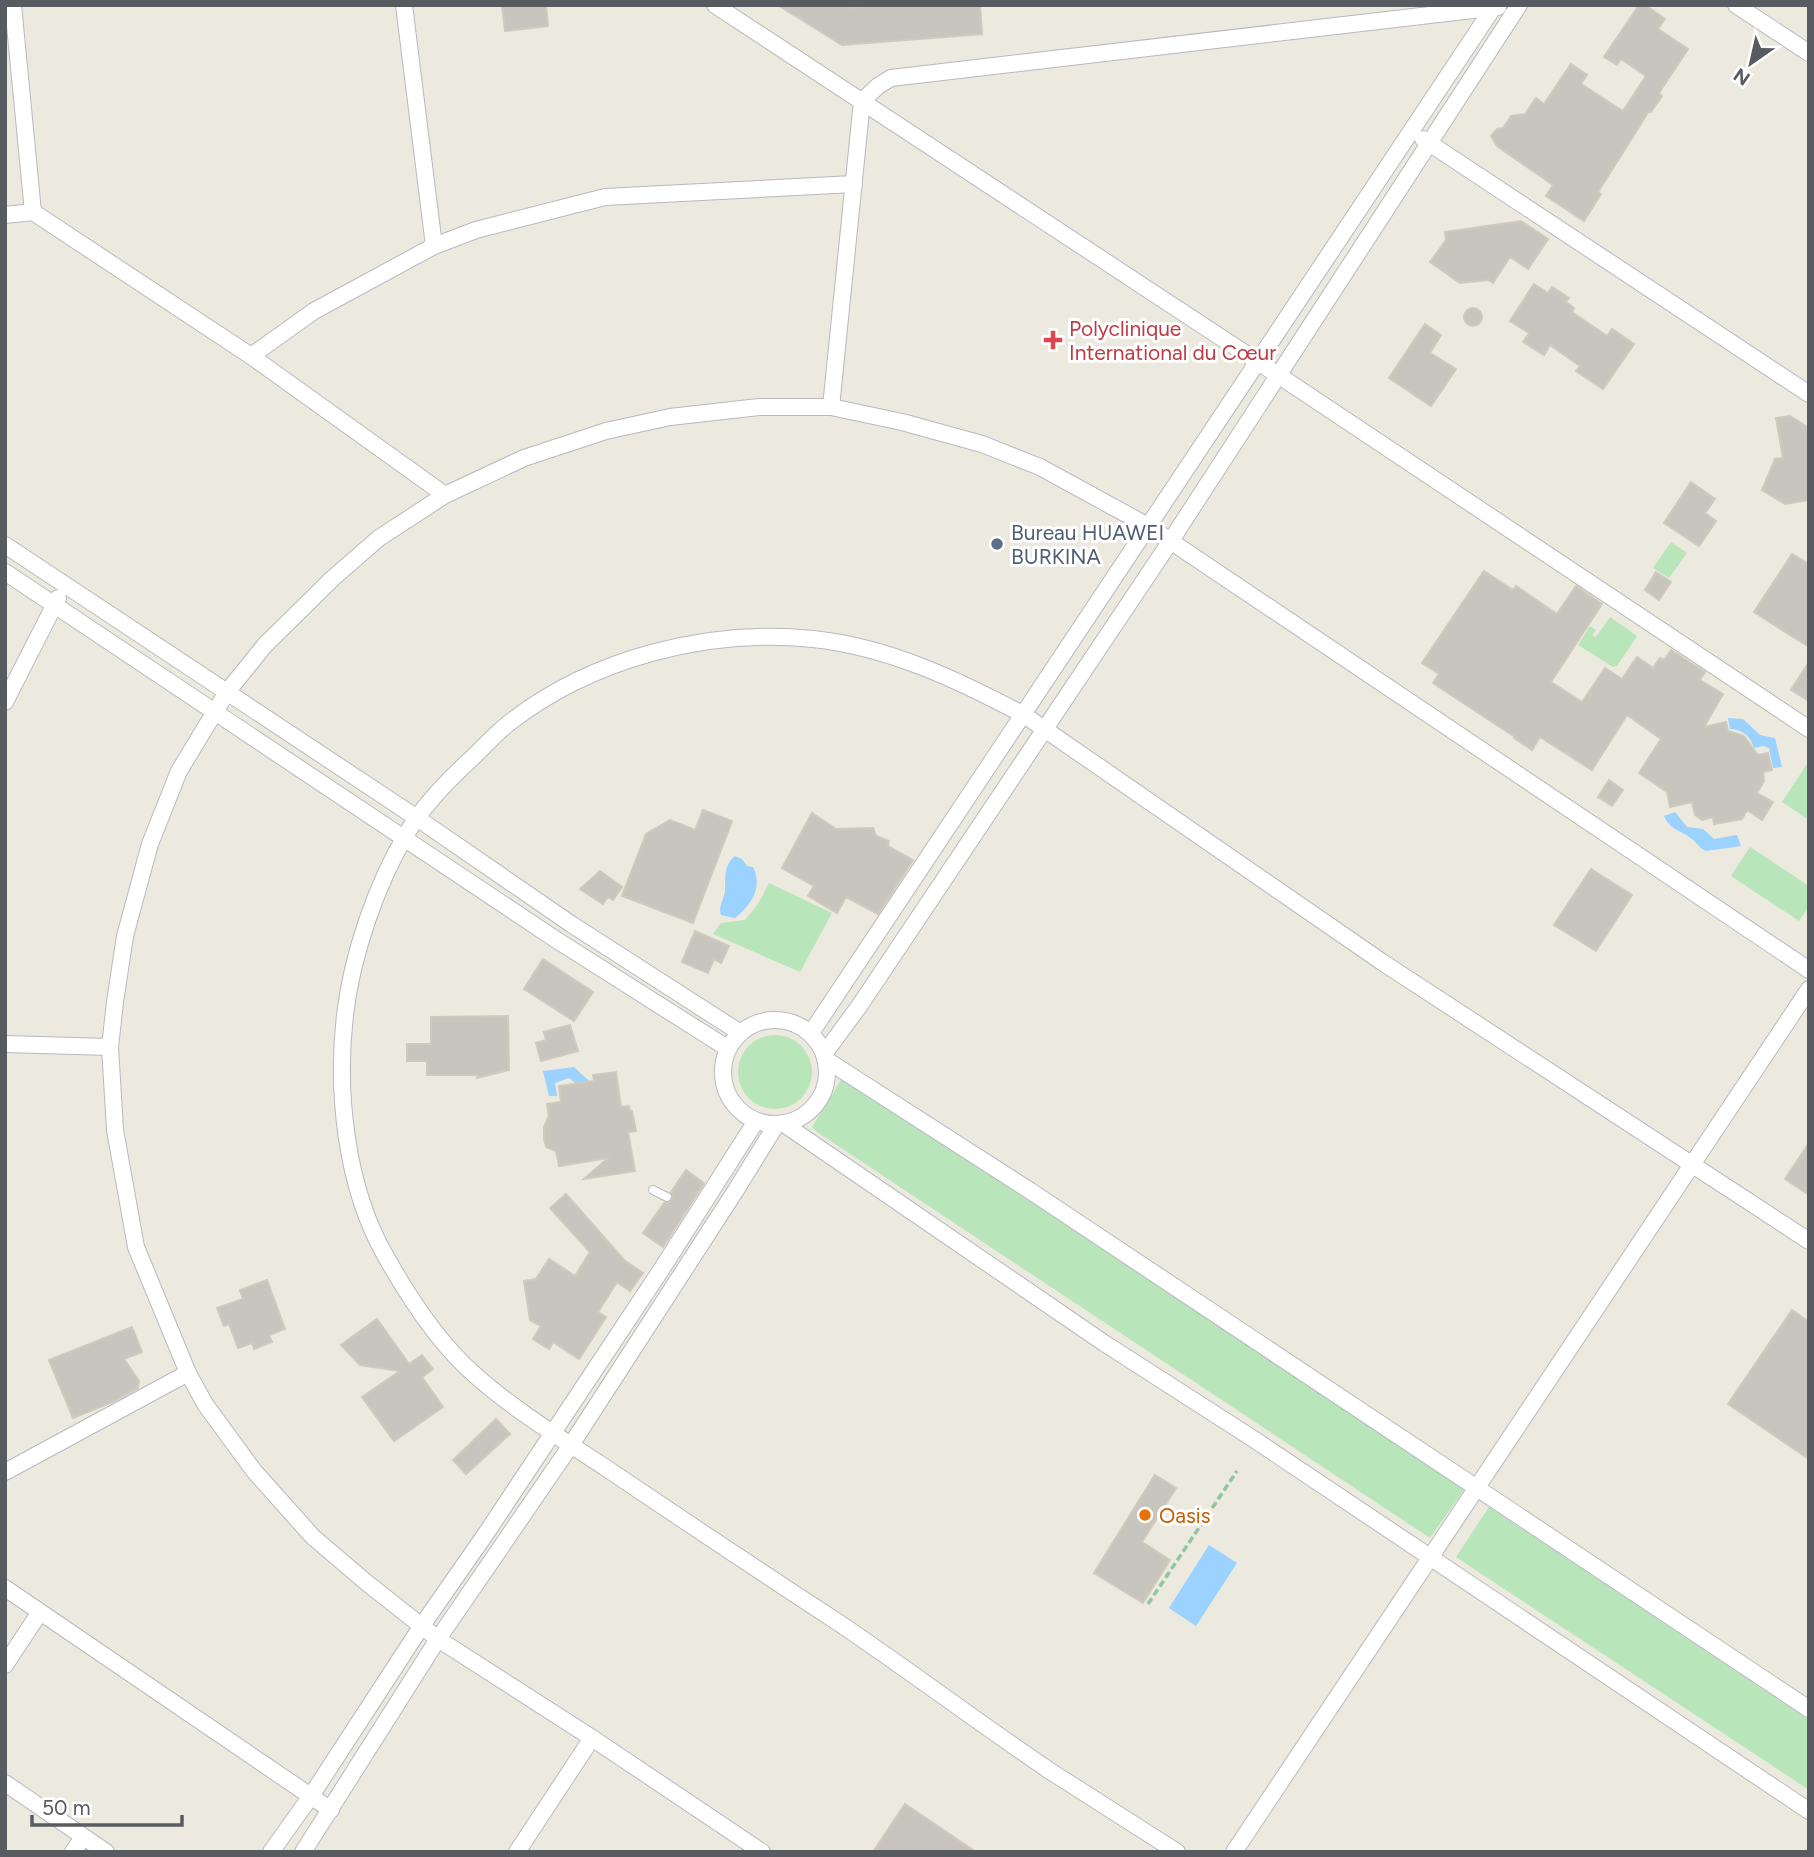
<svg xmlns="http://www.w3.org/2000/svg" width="1814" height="1857" viewBox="0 0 1814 1857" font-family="Figtree,sans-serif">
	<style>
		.green { fill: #b9e5ba }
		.water { fill: #9bd2ff }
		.building { fill: #c8c5be; stroke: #d0cabd; stroke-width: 2 }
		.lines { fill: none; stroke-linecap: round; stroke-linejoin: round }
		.service-casing { stroke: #b7b9be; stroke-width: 10 }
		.minor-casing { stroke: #b7b9be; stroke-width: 18 }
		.path { stroke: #92c6a1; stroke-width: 3.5; stroke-dasharray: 7 3.5; stroke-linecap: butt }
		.service { stroke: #fff; stroke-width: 8 }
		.minor { stroke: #fff; stroke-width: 16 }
		.health-dot { fill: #e0444e; stroke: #fff; stroke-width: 2.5 }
		.service-dot { fill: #5c6f8a; stroke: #fff; stroke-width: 2.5 }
		.food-dot { fill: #e8710a; stroke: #fff; stroke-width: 2.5 }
		.labels { text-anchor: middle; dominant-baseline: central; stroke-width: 6; stroke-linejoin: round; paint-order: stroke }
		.health-label { font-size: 21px; fill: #be3a42; stroke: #fff; text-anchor: start }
		.service-label { font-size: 21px; fill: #4e5e75; stroke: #fff; text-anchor: start }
		.food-label { font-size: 21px; fill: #c56008; stroke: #fff; text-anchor: start }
	</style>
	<rect width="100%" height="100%" fill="#ece9de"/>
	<!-- green -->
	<g class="green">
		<polygon points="1671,542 1687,553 1669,578 1653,568"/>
		<polygon points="1610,617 1637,636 1617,666 1613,667 1578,645 1590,626 1596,630 1592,635 1596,637"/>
		<polygon points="1807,764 1809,765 1809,820 1782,802"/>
		<polygon points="1750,847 1809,886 1809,906 1799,921 1731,876"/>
		<polygon points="769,883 832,913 800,972 713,934 721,923 745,920 758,904"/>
		<circle cx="775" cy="1072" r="37"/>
		<polygon points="844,1075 1466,1487 1430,1538 817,1132 812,1127"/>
		<polygon points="1489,1507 1809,1720 1809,1790 1456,1557"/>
	</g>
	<!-- water -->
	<g class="water">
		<path d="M1728,718L1743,719L1760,735L1775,738L1782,767L1773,768L1769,748L1763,746L1754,748C1750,735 1743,730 1730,729Z"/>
		<path d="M1675,812L1687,827L1703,829L1714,839L1737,835L1741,846L1706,851C1699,848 1698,844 1692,839C1681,830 1671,831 1664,816Z"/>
		<path d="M735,856L742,859L747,866L753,867C763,886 752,905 735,918L721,915C718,905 724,900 725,891C726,877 723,866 735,856Z"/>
		<polygon points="574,1067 589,1081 590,1088 578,1085 569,1078 555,1083 557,1096 549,1096 543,1071"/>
		<polygon points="1209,1545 1237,1563 1196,1626 1169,1608"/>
	</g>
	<!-- building -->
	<g class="building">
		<polygon points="502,5 546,5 548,26 505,31"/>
		<polygon points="778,5 847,5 852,8 876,5 980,5 982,34 842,45"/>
		<polygon points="1639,5 1645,5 1665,19 1658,29 1688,49 1659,93 1662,96 1651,112 1649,111 1598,192 1601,194 1584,221 1546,196 1553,185 1497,146 1491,136 1497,129 1503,128 1511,116 1525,114 1536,98 1544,104 1571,64 1587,75 1581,84 1623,111 1646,76 1621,59 1617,65 1604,57"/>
		<polygon points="1521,221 1548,239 1528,269 1510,257 1493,283 1488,280 1460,283 1430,262 1446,240 1445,232"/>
		<polygon points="1534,284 1548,293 1552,287 1569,298 1566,302 1574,308 1572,312 1607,336 1612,329 1634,344 1603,389 1576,371 1580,366 1550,345 1544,355 1523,342 1529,333 1510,321"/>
		<circle cx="1473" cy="317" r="9"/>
		<polygon points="1425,324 1441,335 1430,353 1456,369 1431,406 1389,378"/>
		<polygon points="1790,416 1809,428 1809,500 1785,504 1762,490 1775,459 1783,458 1776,418"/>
		<polygon points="1691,482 1715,499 1705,513 1716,521 1699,546 1664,523"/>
		<polygon points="1792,554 1809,564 1809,647 1754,612"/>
		<polygon points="1484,571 1513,590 1516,586 1557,614 1576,586 1602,604 1551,682 1582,702 1605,668 1622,679 1637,657 1653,668 1660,658 1664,660 1671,650 1705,672 1700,680 1723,694 1704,727 1726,722 1728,731 1744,736 1758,755 1768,753 1772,770 1763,772 1764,781 1757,793 1773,802 1762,820 1747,810 1742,819 1714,824 1713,817 1702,820 1695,815 1692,802 1670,807 1667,792 1639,773 1661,739 1627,715 1592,770 1540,737 1532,750 1514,738 1515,737 1433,683 1439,674 1422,663"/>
		<polygon points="1656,572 1671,582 1659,600 1645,590"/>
		<polygon points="1809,662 1809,701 1791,690"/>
		<polygon points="1609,780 1623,790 1612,806 1598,797"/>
		<polygon points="703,810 732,821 693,923 622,896 646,834 670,820 695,830"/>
		<polygon points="812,813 836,829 873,828 876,836 889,841 888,846 913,860 878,914 846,897 837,913 808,896 814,886 782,868"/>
		<polygon points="1591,869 1632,895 1596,951 1554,925"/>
		<polygon points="600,871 622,887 613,900 608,897 603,904 580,889"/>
		<polygon points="695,931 729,946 721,963 714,959 708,973 682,962"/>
		<polygon points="543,959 593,992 574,1021 524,989"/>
		<polygon points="508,1016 509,1070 477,1078 477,1075 427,1075 427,1061 407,1061 407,1044 431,1044 431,1017"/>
		<polygon points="570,1025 578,1051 541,1061 536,1043 546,1040 544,1032"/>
		<polygon points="616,1072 621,1107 629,1106 630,1111 632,1111 636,1131 628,1132 635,1171 584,1179 608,1158 559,1166 556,1151 546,1147 544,1139 544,1127 549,1116 547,1104 561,1102 559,1086 594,1081 593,1075"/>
		<polygon points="1809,1143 1809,1195 1785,1179"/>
		<polygon points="686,1170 704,1183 663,1247 643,1233 664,1203 668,1203 672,1200 671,1192"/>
		<polygon points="566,1194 624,1260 643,1273 630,1291 617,1282 598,1312 606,1317 579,1359 553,1342 549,1349 533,1339 541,1326 530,1320 524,1281 536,1279 549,1259 575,1276 590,1252 550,1208"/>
		<polygon points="267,1280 285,1329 269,1335 272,1342 254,1349 252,1343 238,1348 229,1324 224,1326 217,1308 243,1299 240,1290"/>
		<polygon points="1792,1310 1809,1322 1809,1459 1728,1404"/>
		<polygon points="377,1319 409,1364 422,1355 433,1369 422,1377 443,1407 394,1441 362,1397 400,1371 360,1365 341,1345"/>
		<polygon points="132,1327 142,1352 124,1359 139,1381 138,1388 110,1403 73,1418 49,1360"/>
		<polygon points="496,1419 510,1434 466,1474 453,1460"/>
		<polygon points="1155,1475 1176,1488 1142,1542 1170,1560 1143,1603 1094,1573"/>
		<polygon points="905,1804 976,1852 873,1852"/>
	</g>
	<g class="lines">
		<defs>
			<polyline id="service" points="653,1190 667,1197"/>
			<g id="minor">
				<polyline points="13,5 33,212"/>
				<polyline points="404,5 434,246"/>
				<polyline points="715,5 1278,375 1809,729"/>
				<polyline points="1736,5 1809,53"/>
				<polyline points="1423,139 1809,394"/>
				<polyline points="5,215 33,212 251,356 445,495"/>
				<polyline points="251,356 314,311 434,246 476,230 605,197 854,184"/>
				<polyline points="831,407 862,101 878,86 891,78 1498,7"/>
				<polyline points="5,545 417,818 571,924 739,1032"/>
				<polyline points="5,572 555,939 727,1048"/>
				<polyline points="5,702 58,598"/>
				<circle cx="775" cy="1072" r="52"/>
				<polyline points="811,1033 1495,5"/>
				<polyline points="5,1044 110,1047"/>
				<polyline points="824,1054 860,1005 1170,542 1519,5"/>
				<polyline points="825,1059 1029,1190 1809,1709"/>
				<polyline points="784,1124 1104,1343 1255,1440 1809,1811"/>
				<polyline points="5,1472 188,1373"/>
				<polyline points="5,1588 331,1810"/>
				<polyline points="5,1665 40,1612"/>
				<polyline points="5,1783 106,1852"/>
				<polyline points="73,1852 83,1837"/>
				<polyline points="271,1852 311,1796 421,1627 487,1532 663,1267 756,1121"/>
				<polyline points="303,1852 438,1639 571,1445 736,1190 776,1125"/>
				<polyline points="517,1852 592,1738"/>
				<polyline points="762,1852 592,1738 438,1639 367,1583 313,1537 254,1471 205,1404 188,1373 136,1247 115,1130 110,1047 115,1002 125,936 150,844 179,771 227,692 265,645 333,578 379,538 445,495 524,458 606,431 670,417 759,407 831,407 902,422 982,444 1040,467 1148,526 1809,970"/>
				<path d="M1177,1852C1135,1825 1092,1798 1050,1771C979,1723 910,1671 839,1623C761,1572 683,1520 606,1468C562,1439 514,1410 475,1375C438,1343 409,1298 385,1255C346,1187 336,1092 345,1015C352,955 376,885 407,833C423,806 447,781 470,760C483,748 495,734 509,723C592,658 709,628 813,639C889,647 958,680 1024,715L1382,962L1809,1241"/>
				<polyline points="1234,1852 1809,989"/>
			</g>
		</defs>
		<!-- service casing -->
		<use href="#service" class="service-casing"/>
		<!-- minor casing -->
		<use href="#minor" class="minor-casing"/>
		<!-- path -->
		<polyline class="path" points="1148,1604 1237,1471"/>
		<!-- service -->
		<use href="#service" class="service"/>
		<!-- minor -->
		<use href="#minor" class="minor"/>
	</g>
	<!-- markers -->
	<path class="health-dot" d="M1049.5 329.5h7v7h7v7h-7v7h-7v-7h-7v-7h7z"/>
	<circle class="service-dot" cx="997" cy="544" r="7"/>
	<circle class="food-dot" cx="1145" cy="1515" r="7"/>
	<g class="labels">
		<!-- health labels -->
		<g class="health-label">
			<text x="1069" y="328">Polyclinique<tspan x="1069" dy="24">International du Cœur</tspan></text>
		</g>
		<!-- service labels -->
		<g class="service-label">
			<text x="1011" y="532">Bureau HUAWEI<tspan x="1011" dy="24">BURKINA</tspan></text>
		</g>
		<!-- food labels -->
		<g class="food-label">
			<text x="1159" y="1515">Oasis</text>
		</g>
	</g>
	<!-- border -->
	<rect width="1814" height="1857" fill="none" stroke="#585b60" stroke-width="14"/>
	<!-- north arrow -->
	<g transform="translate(1751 63) rotate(214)" stroke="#ffffff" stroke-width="5" paint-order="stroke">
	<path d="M0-5L12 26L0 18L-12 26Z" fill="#585b60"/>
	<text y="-10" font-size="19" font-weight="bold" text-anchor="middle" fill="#585b60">N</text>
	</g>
	<!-- scale -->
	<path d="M32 1815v10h150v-10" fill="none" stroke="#585b60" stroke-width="3.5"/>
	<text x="42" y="1815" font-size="21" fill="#585b60" stroke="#ffffff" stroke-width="5" paint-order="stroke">50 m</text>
</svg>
